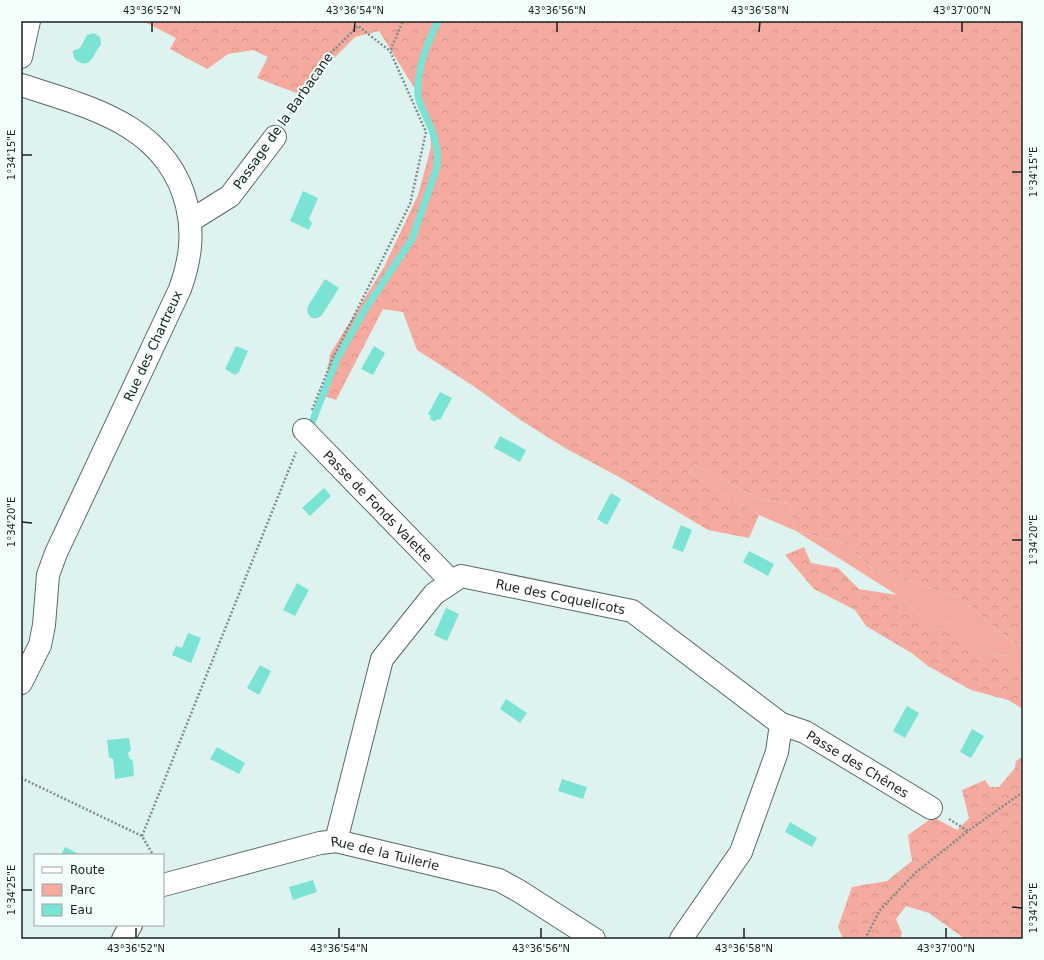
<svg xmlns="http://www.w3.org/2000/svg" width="1044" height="960" viewBox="0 0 1044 960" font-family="'DejaVu Sans',sans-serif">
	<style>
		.green { fill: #f4aa9e }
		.forest { fill: url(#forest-crowns) }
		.water { fill: #7be3d4 }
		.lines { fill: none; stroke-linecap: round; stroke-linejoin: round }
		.stream { stroke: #7be3d4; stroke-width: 7 }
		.minor-casing { stroke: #576a66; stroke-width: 24 }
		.path { stroke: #7f8d8b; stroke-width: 2.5; stroke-dasharray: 2 2; stroke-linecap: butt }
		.minor { stroke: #fff; stroke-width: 22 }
		.ticks { fill: none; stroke: #1a2120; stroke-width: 1.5 }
		.labels { text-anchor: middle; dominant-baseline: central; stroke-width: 4; stroke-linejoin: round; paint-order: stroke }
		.street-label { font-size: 13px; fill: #1a2120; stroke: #f2fffc }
		.neatline { fill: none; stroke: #1a2120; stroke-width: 1.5 }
		.ticks-label { font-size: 10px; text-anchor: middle; fill: #1a2120 }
	</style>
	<defs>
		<pattern id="forest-crowns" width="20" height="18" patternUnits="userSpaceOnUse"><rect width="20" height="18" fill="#f4aa9e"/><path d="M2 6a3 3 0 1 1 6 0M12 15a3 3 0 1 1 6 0" fill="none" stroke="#d19288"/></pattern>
	</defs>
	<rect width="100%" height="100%" fill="#def3f0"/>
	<!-- green -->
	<polygon class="green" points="696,465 759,499 789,504 796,531 847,544 872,569 958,597 1011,641 1023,646 1023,675 1007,656 980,653 946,622 933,627 897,595 796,531 759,515 688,473"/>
	<!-- forest -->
	<g class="forest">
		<polygon points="143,21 1023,21 1023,646 1011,641 958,597 872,569 847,544 796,531 789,504 759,499 696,465 688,473 759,515 749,538 708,530 619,477 565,448 519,419 475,387 417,350 403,312 383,309 336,400 324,396 330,354 384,267 418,195 431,147 430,130 415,89 379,31 355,37 299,94 257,78 268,57 253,50 228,54 207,69 170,49 176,38"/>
		<polygon points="804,547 811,563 838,568 859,589 897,595 933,627 946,622 980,653 1007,656 1023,675 1023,709 1008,700 971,690 928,666 913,654 866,626 855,610 814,589 785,555"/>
		<polygon points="1023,756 1023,939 965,939 929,913 906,906 896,919 902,933 900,939 843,939 838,927 852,887 887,881 912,861 908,835 933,817 957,830 969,818 962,790 985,780 990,787 999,787 1015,768 1016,761"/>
	</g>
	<!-- water -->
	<g class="water">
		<path d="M94,33L100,37L101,45C94,51 92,69 79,62C74,60 73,56 73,51L80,48L87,35Z"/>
		<polygon points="303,191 318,198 309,219 312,223 309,230 290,221"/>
		<path d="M325,279L339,288L322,315C314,322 305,317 308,306Z"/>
		<polygon points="236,346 248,351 239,372 235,375 225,369"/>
		<polygon points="374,346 385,353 373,375 361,369"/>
		<polygon points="440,392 452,398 440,420 437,419 435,422 430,419 431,416 428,414"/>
		<polygon points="500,436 526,450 520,462 494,448"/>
		<polygon points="324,488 331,496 310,516 302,508"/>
		<polygon points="611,493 621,499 607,525 597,519"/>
		<polygon points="681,525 692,530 683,552 672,548"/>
		<polygon points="749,551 774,564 768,576 743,562"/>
		<polygon points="297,583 309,590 295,616 283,610"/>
		<polygon points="446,608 459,614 447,641 434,635"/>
		<polygon points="188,633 201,638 191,663 172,655 176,646 182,648"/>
		<polygon points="260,665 271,671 259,695 247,688"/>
		<polygon points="506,699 527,713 520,723 500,709"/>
		<polygon points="907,706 919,713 905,738 893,731"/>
		<polygon points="972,729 984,736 971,758 960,752"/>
		<polygon points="129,738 131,750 128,753 129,758 133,761 134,776 115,779 113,759 109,757 107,740"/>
		<polygon points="217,747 245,763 239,774 210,759"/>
		<polygon points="562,779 587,787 583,799 558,791"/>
		<polygon points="790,822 817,838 812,847 785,832"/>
		<polygon points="65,847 79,854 79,855 61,855"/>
		<polygon points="313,880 317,892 293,900 289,887"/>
	</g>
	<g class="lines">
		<!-- stream -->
		<path class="stream" d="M311,425L337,359L364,311L412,239L436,170C440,152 435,135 427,119C424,112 419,103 418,96C416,70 427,43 438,21"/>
		<defs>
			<g id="minor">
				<polyline points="21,57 29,21"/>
				<path d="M21,85C89,107 168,125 187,206C194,235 190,261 180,289L56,553L48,575L44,625L40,645L21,683"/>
				<polyline points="190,221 230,196 275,137"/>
				<path id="s1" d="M304,430L452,582"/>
				<path id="s2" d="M781,724L805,732L931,808"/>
				<path id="s3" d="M336,841L382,659L434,594L461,576L632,611L781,724L777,752L741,852L681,939"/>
				<path id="s4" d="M163,885L320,843L336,841L499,880L519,891L594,939"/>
				<polyline points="123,939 131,925"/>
			</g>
		</defs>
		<!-- minor casing -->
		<use href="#minor" class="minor-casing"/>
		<!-- path -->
		<g class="path">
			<polyline points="286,120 326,58 358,26 390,51"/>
			<polyline points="312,410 332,360 410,204 426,132 390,51 403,21"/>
			<polyline points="21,778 142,836 153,855"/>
			<polyline points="949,819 968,831 1023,792"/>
			<polyline points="142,836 296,452"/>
			<polyline points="865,939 880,910 915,873 968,831"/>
		</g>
		<!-- minor -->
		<use href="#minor" class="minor"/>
	</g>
	<!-- ticks -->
	<path class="ticks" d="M152,32V22M354,32L355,22M557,32V22M759,32L760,22M962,32V22M22,155H32M1012,172H1022M22,522L32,523M1012,540H1022M22,890H32M1012,907L1022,908M136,938V928M339,938V928M541,938V928M744,938V928M946,938V928"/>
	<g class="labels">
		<!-- street labels -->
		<g class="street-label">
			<text transform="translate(283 121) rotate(-55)">Passage de la Barbacane</text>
			<text transform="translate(153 346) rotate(-65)">Rue des Chartreux</text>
			<text stroke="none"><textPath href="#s1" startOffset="106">Passe de Fonds Valette</textPath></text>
			<text stroke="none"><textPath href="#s3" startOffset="405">Rue des Coquelicots</textPath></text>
			<text stroke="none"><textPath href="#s2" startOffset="87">Passe des Chênes</textPath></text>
			<text stroke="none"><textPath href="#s4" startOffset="229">Rue de la Tuilerie</textPath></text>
		</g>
	</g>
	<!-- border -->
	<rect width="1044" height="960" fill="none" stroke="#f2fffc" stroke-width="44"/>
	<!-- legend -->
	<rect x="34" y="854" width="130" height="72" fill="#f2fffc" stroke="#9ca6a4"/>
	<rect x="42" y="867" width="20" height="6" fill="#ffffff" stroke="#9ca6a4"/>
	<text x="70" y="874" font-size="12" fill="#1a2120">Route</text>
	<rect x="42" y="884" width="20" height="12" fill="#f4aa9e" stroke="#9ca6a4"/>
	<text x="70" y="894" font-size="12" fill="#1a2120">Parc</text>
	<rect x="42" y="904" width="20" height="12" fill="#7be3d4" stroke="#9ca6a4"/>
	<text x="70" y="914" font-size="12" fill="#1a2120">Eau</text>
	<rect x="22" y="22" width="1000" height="916" class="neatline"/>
	<g class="ticks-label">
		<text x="152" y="14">43°36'52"N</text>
		<text x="355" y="14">43°36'54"N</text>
		<text x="557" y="14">43°36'56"N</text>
		<text x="760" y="14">43°36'58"N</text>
		<text x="962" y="14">43°37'00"N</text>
		<text transform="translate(11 155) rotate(-90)" y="4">1°34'15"E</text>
		<text transform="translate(1033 172) rotate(-90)" y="4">1°34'15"E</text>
		<text transform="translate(11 522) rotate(-90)" y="4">1°34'20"E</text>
		<text transform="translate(1033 540) rotate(-90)" y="4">1°34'20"E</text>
		<text transform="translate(11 890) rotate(-90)" y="4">1°34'25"E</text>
		<text transform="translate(1033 908) rotate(-90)" y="4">1°34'25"E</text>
		<text x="136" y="952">43°36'52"N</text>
		<text x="339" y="952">43°36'54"N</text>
		<text x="541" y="952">43°36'56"N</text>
		<text x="744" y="952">43°36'58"N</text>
		<text x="946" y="952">43°37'00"N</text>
	</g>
</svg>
